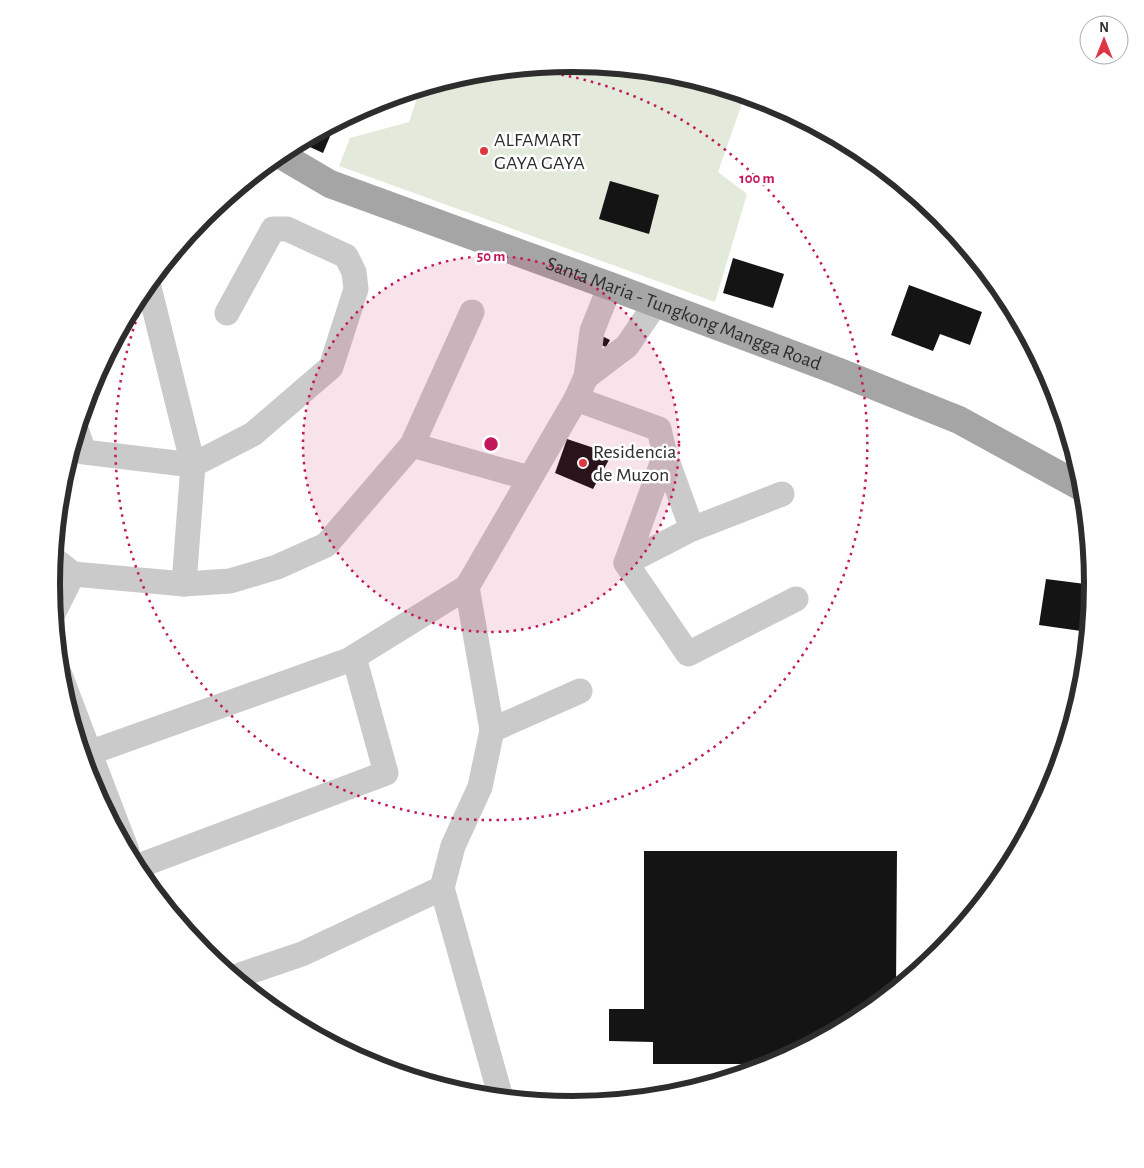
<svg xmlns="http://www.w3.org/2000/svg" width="1144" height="1168" viewBox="0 0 1144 1168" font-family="'Alegreya Sans',sans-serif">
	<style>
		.green { fill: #e3eadb }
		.building { fill: #141414 }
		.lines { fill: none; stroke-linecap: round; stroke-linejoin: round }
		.street { stroke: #cacaca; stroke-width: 25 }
		.primary { stroke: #a5a5a5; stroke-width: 28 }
		.ring { fill: none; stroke: #c2185b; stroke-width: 2.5; stroke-dasharray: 2.5 5 }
		.poi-dot { fill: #dc3742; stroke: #fff; stroke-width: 2 }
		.labels { text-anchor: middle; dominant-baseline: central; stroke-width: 5; stroke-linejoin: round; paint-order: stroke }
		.poi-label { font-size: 20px; fill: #2d2d2d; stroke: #fff; text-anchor: start }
		.street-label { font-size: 20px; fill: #2d2d2d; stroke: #fff }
		.rim { fill: none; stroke: #2d2d2d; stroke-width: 6 }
		.centre { fill: #c2185b; stroke: #fff; stroke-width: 2.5 }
		.ring-label { font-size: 15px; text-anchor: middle; font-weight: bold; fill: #c2185b; stroke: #fff; stroke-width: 5; stroke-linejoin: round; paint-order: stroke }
	</style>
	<rect width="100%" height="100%" fill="#fff"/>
	<!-- green -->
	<polygon class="green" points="572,63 674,73 745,95 718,172 747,194 715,302 339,166 350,138 409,122 420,89 471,73"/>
	<!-- building -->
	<g class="building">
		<polygon points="336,122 323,153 299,142"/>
		<polygon points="610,181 659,195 649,234 599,219"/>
		<polygon points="733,258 784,274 773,308 723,293"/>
		<polygon points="909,285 982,312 970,345 940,334 933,351 891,335"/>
		<polygon points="602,336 610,340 606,347 599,344"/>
		<polygon points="567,439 612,454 593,489 555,473"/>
		<polygon points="1046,579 1093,585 1088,632 1039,625"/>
		<polygon points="644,851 897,851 896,988 861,1017 773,1064 653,1064 653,1042 609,1041 609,1009 644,1009"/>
	</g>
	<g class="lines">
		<!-- street -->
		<g class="street">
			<polyline points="149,287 193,465 184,584"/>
			<polyline points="586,377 627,346 656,303"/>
			<polyline points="576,399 659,429 665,455 692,529"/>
			<polyline points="77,432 84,452 193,465 253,434 331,367 356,289 354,272 346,256 287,229 273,229 227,313"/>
			<polyline points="412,445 529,478"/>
			<polyline points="665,455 626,563 688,654 796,599"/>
			<polyline points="54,559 73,574 184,584 230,581 277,567 326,545 412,445 472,312"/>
			<polyline points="626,563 692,529 782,494"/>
			<polyline points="54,612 73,574"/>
			<polyline points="60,675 127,851"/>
			<polyline points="492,730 580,691"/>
			<polyline points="89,753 349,660 467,587"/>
			<polyline points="136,867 386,773 354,657"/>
			<polyline points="234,977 302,954 442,888"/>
			<polyline points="501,1098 442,888 453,846 480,787 492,730 467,587 576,399 586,377 592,331 610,286"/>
		</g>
		<!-- primary -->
		<path class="primary" id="s1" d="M279,154L330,184L610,286L837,371L959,420L1083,488"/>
	</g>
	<!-- distance rings -->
	<circle cx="491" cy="444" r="188" fill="#c2185b" fill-opacity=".12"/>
	<g class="ring">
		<circle cx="491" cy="444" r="188"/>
		<path d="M517 69A376 376 0 1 1 155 276"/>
	</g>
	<!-- markers -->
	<g class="poi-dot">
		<circle cx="484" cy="151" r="5"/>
		<circle cx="583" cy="463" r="5"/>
	</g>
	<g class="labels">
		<!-- poi labels -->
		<g class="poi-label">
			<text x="494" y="140">ALFAMART<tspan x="494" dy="23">GAYA GAYA</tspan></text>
			<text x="593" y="452">Residencia<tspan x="593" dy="23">de Muzon</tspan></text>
		</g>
		<!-- street labels -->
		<g class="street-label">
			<text stroke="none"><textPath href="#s1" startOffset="436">Santa Maria - Tungkong Mangga Road</textPath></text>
		</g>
	</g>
	<!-- crop -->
	<path d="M0 0H1144V1168H0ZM60 584a512 512 0 1 1 1024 0a512 512 0 1 1-1024 0Z" fill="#fff" fill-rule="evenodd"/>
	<path class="rim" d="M60 584a512 512 0 1 1 1024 0a512 512 0 1 1-1024 0Z"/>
	<circle cx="491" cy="444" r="8" class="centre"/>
	<g class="ring-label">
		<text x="757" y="183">100 m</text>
		<text x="491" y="261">50 m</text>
	</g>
	<!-- north arrow -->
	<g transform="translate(1104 40)"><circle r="24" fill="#ffffff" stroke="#ababab"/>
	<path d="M0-4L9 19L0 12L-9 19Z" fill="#dc3742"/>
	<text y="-8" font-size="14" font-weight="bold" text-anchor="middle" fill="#2d2d2d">N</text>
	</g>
</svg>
